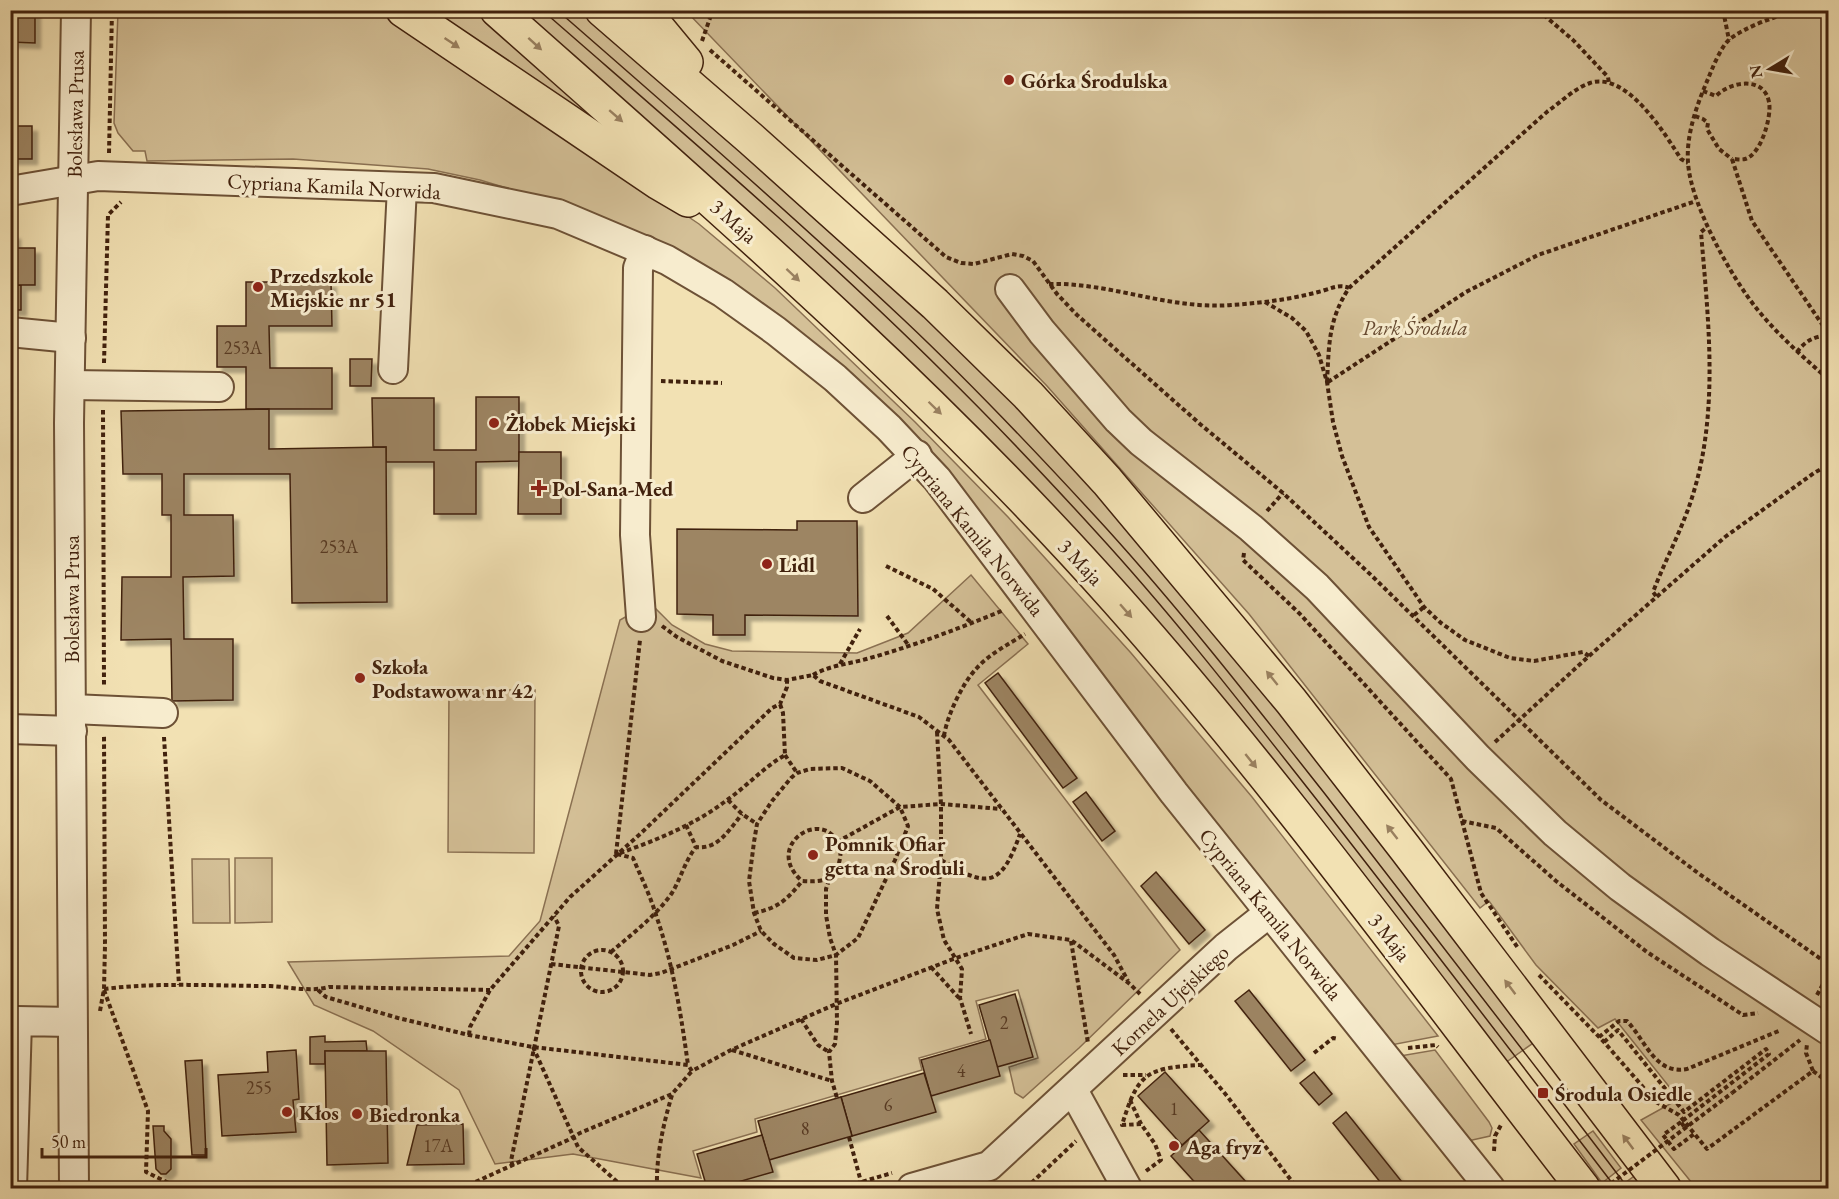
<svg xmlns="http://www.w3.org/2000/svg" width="1839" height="1199" viewBox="0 0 1839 1199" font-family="'EB Garamond',serif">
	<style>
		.green { fill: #d4c097; stroke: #8a7052; stroke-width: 1.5 }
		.building { fill: #9d8563; stroke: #41210d; stroke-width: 1.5; filter: url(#shadow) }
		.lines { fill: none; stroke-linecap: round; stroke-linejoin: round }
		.minor-casing { stroke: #6d5136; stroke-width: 32 }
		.major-casing { stroke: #41210d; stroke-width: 36 }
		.path { stroke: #41210d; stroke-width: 4; stroke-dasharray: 4.5 3; stroke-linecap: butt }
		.minor { stroke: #f7ecce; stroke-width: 28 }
		.major { stroke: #f2e1b3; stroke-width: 33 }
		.tram { stroke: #41210d; stroke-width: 1.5 }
		.path-bridge { stroke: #41210d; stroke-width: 4; stroke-dasharray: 4.5 3; stroke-linecap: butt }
		.oneway { fill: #9a8160 }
		.poi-dot { fill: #8f2418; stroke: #f7ecce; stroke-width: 2 }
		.labels { text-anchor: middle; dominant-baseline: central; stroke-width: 6; stroke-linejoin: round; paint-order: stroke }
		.number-label { font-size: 18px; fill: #583a22 }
		.poi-label { font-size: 21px; font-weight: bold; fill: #41210d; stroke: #f7ecce; text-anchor: start }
		.street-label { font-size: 21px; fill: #41210d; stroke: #f7ecce }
		.park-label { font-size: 21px; font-style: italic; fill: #664930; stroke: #f7ecce }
	</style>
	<defs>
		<filter id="shadow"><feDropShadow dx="5.5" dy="5.5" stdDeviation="1.5" flood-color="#0004"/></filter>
	</defs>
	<rect width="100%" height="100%" fill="#f2e1b3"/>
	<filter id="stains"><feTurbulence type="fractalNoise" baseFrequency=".00333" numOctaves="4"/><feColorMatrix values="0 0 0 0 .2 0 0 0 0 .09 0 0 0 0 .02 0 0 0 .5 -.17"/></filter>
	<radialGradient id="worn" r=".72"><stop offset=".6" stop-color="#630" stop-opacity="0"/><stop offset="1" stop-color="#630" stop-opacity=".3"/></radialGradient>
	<!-- green -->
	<g class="green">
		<polygon points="118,11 383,11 699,224 775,288 915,422 1008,517 1131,653 1252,797 1438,1036 1391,1045 1314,949 900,420 564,205 480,180 428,169 293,159 147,161 145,151 133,151 118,133 114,123"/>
		<polygon points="425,11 478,11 626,143"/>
		<polygon points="515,11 583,11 799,198 897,286 1056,444 1240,656 1536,1041 1505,1063 1236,722"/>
		<polygon points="686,11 1828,11 1828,1188 1696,1188 1641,1120 1679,1099 1615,1019 1598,1028 1536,965 1489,901 1480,908 1249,614 1047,386"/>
		<polygon points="971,575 1028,644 978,685 1180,950 1079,1048 1023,1098 1015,1093 1009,1067 1038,1058 1018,990 976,1001 986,1039 919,1058 922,1070 755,1119 757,1132 693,1151 701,1178 573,1154 495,1164 459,1090 373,1031 314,1005 288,962 509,956 540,921 620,620 650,603 672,625 705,644 732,651 857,653 908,633"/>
		<polygon points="449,690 535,690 534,853 448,852"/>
		<polygon points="235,858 272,858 272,922 235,923"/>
		<polygon points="192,859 229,859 230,923 193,923"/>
		<polygon points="1435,1050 1489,1122 1492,1128 1490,1136 1468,1141 1400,1056"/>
		<polygon points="1593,1131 1621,1168 1602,1183 1574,1144"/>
		<polygon points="1637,1174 1648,1188 1618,1188"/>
	</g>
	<!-- building -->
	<g class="building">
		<polygon points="10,10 35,10 35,43 10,42"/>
		<rect x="10" y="126" width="22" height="33"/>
		<polygon points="10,234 15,234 15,248 12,248 12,285 21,285 21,310 10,310"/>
		<rect x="12" y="248" width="23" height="37"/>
		<polygon points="246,282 331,282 332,326 269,326 270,368 332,368 332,409 246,409 246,367 217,367 217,326 246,326"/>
		<polygon points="350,359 372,359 371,386 350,386"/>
		<polygon points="476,397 519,397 519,461 476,462 476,514 434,514 434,462 386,462 386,447 373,447 372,398 434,398 434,450 476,450"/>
		<polygon points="269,409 269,449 386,447 387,602 292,603 290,474 184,474 184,515 233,515 234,576 183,577 184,639 233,639 233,700 172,701 171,639 121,640 122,577 171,577 171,515 162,515 162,474 123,474 121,411"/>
		<polygon points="519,452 561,452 561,514 518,514"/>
		<polygon points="797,521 857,521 858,616 745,615 745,635 713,635 713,615 677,614 677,529 797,530"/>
		<polygon points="998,673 1077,778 1063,788 985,683"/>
		<polygon points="1086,792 1115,831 1102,841 1073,802"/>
		<polygon points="1156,872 1205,930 1189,944 1141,886"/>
		<polygon points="1249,990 1305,1060 1291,1071 1235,1001"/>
		<polygon points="1015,994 1033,1057 997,1067 979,1005"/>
		<polygon points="325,1036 325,1042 366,1041 367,1051 325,1051 325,1064 310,1064 310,1037"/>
		<polygon points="990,1040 1000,1076 931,1096 921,1060"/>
		<polygon points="296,1050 299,1099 293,1100 296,1132 222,1136 218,1075 268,1072 267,1052"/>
		<polygon points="325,1051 386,1051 388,1163 327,1165"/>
		<polygon points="202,1060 206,1155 192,1155 185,1061"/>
		<polygon points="1165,1072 1209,1121 1182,1145 1138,1096"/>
		<polygon points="1314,1072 1332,1094 1319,1105 1300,1083"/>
		<polygon points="924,1073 936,1112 852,1136 841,1097"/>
		<polygon points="841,1097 852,1136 769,1160 758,1121"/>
		<polygon points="1346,1112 1406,1187 1404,1188 1385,1188 1333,1123"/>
		<polygon points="463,1124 464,1164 407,1165 417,1125"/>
		<polygon points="153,1126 164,1126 164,1131 171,1139 171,1169 166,1174 161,1174 156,1169"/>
		<polygon points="1199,1130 1247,1183 1240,1188 1200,1188 1171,1156"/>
		<polygon points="762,1135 773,1172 717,1188 707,1188 697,1154"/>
		<polygon points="734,1184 735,1188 717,1188"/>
	</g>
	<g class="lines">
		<defs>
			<g id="minor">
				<polyline points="10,191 98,176 434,188 558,214 667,260 723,293 776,331 835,378 889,428 937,479 1174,793 1490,1188"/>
				<polyline points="1010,289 1042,332 1118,420 1141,442 1251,528 1317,587 1478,758 1555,833 1620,887 1710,952 1828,1030"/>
				<polyline points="10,332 71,338"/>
				<polyline points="393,369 402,187"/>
				<polyline points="70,385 219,387"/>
				<polyline points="863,498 917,455"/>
				<polyline points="641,617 635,535 638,268 645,250"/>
				<polyline points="72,709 163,713"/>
				<polyline points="10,729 72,731"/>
				<polyline points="1073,1090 1127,1188"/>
				<polyline points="12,1188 17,1021 72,1022"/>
				<polyline points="74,1188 69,423 76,10"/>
				<polyline points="912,1188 989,1166 1226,947 1269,913"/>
			</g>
			<g id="major">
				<polyline points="403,10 659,183 688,200"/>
				<path d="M497,10C711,200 927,386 1117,600C1283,787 1430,991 1583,1188"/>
				<polyline points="602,10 751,139 935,304 1028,395 1107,481 1291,701 1405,848 1664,1188"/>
				<polyline points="643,10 686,62"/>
			</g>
		</defs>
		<!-- minor casing -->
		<use href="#minor" class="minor-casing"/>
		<!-- major casing -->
		<use href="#major" class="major-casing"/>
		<!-- path -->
		<g class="path">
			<polyline points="1538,10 1573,40 1608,77 1609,83"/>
			<polyline points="1723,10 1729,40"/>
			<path d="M1828,12C1817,12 1803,10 1792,13C1774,16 1744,28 1730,39C1721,46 1712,69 1708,79C1697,104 1686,135 1688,162C1690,203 1731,277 1757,309C1778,335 1803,357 1828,379"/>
			<polyline points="702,41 710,18 708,10"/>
			<polyline points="710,50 946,257 961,263 974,264 1012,254 1023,256 1033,261 1057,294 1077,315 1200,424 1283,493 1371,575 1601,800 1698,873 1828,964"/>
			<path d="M1703,91L1716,96C1731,81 1764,76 1769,102C1772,116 1761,155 1745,159C1741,160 1736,159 1732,159L1752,221L1828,333"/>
			<polyline points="1695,116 1703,119 1708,123 1707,129 1719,149 1732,159"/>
			<polyline points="109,153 112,10"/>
			<path d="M1049,284C1109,282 1169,310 1231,305C1262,303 1293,299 1322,291C1332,288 1340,284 1349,288"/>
			<polyline points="1265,302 1292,318 1306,331 1319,355 1327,382 1333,422 1342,456 1369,527 1424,607 1441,623 1465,640 1510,658 1534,661 1583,652 1589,656"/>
			<path d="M1797,352C1806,340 1814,337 1828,335"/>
			<polyline points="104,363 108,215 121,202"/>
			<polyline points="661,381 722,383"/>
			<path d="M1327,382C1329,346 1328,320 1349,288L1548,111C1561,102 1575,88 1590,83C1627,71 1665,134 1681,159L1688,163"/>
			<polyline points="1328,382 1466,292 1538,255 1696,201"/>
			<polyline points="103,410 104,687"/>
			<polyline points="1267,511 1283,493"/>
			<polyline points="1244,553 1243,560 1300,614 1451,779 1481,893 1518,948"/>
			<polyline points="886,566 933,589 972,623"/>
			<path d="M1656,596L1653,592C1666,558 1684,526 1694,491C1719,408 1708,317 1701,232L1707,227"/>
			<polyline points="1414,615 1424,607"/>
			<polyline points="887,616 909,646"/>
			<polyline points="662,626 677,637 722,661 773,678 787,680 813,675 820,681 919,717 949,740 1114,955 1128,981"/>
			<polyline points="840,664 860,629"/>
			<path d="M813,675C830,665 850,664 870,658C916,645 960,628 1004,610"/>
			<polyline points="937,732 941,804 941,860 937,909 944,940 962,969 960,998 971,1034"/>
			<path d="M944,736C947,716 962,684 976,669C989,654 1009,644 1025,634"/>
			<polyline points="164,737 179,985"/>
			<polyline points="1495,742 1589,656 1725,537 1814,473 1828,465"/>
			<polyline points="785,755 797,773"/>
			<polyline points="728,800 742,814 757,824"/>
			<polyline points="1462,821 1496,828 1556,881 1647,952 1743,1015 1758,1013"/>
			<path d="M686,825L696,847C718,850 729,830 742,814"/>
			<polyline points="837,842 900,807 908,826 895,860 858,938 836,955 817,960 794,958 774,944 761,931 754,913 749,881 754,842 757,824 772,801 791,778 797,773 810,769 842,768 870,781 900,807 941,804 1001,809"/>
			<path d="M620,853C657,840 696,824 727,800C747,786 764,767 785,755L783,713L780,704"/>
			<polyline points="616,854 640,640"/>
			<path d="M617,854L633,858C641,877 650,895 656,915C673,964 681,1014 688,1065"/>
			<path d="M941,860C987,888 1001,888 1020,834"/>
			<polyline points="829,880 826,889 826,915 830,938 836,955 837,1023 835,1044 829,1052 832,1081 837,1098"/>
			<path d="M754,913C778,908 787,900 802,881C818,882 835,882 839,863C840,859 841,854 840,850C829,803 760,844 802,881"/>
			<polyline points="1071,941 1088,1043"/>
			<circle cx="602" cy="971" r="21"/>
			<path d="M611,952C632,934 656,916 672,893C681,878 685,861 696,847"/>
			<polyline points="551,964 650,975 661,973 733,945 761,931"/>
			<polyline points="931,967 959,998"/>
			<polyline points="1539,975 1604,1042 1656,1102 1679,1115 1707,1149 1813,1071 1806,1053 1807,1044"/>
			<path d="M104,989C159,982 215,986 270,986C290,987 310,992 329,987L490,990"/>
			<polyline points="104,990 148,1111 146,1172 179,1188"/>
			<polyline points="318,990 326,997 398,1018 469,1035 533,1047 688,1065 692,1071 731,1050 836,1004 956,958 1028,934 1071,940 1130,984 1140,994"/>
			<polyline points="1817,995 1828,975"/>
			<polyline points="100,1011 104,989 105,945 104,734"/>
			<polyline points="801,1019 818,1045 829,1052"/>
			<polyline points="1171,1029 1227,1096 1297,1188"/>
			<polyline points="469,1035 470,1027 490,990 570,897 639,835 772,708 780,704 787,687 787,680"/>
			<path d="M1599,1037L1619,1021H1627C1646,1041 1655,1075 1687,1069L1781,1030"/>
			<polyline points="1604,1042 1618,1030 1684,1112 1766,1049 1769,1054 1681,1122 1685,1128"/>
			<polyline points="533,1047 578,1147 624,1188"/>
			<polyline points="1408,1048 1436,1045 1438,1047"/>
			<polyline points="732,1050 832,1081"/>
			<polyline points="1314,1053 1333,1038 1338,1039"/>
			<polyline points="1813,1071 1828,1082"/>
			<polyline points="1123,1075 1146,1075"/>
			<polyline points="1732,1093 1800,1040"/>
			<polyline points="1130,1100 1141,1124"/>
			<polyline points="1681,1122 1663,1135 1674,1149 1694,1134"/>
			<polyline points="849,1137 861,1182"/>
			<polyline points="1494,1151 1495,1136 1501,1125"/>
			<polyline points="513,1166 511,1161 559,926 554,916"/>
			<path d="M1146,1171L1161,1160L1155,1144L1141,1124L1122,1125C1138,1073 1146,1068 1200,1065"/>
			<polyline points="462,1188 568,1140 580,1133 672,1094 692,1071"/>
			<path d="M657,1188C656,1157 663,1125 672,1095"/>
			<polyline points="841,1188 892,1173"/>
			<polyline points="1026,1188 1076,1141"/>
		</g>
		<!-- minor -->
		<use href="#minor" class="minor"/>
		<!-- major -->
		<use href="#major" class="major"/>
		<!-- tram -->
		<g class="tram">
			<path d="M542,10C677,128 815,245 942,371C995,423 1047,478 1097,533C1175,618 1246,710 1317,800C1418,929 1517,1059 1616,1188"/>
			<path d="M557,10C674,112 791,214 904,320C974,386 1041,457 1106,528C1183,613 1254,704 1325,794C1427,925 1528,1056 1628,1188"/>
		</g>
		<!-- path-bridge -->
		<polyline class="path-bridge" points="1605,1188 1732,1093"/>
	</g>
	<!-- one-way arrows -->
	<defs><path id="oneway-solid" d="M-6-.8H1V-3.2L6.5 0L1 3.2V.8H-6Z" transform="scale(1.5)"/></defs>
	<g class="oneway">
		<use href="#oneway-solid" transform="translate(452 43) rotate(34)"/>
		<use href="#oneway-solid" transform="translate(535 44) rotate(42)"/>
		<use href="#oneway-solid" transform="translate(616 116) rotate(41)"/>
		<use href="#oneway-solid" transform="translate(793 275) rotate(43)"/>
		<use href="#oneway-solid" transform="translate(935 408) rotate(44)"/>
		<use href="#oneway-solid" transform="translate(1126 611) rotate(49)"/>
		<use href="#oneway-solid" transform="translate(1272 678) rotate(-129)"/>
		<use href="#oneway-solid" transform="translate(1251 761) rotate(51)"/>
		<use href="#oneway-solid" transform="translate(1392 832) rotate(-128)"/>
		<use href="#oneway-solid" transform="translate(1510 987) rotate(-127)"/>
		<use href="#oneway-solid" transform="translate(1628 1142) rotate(-127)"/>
	</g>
	<!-- markers -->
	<g class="poi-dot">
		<circle cx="1009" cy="80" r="6"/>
		<circle cx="258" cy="287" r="6"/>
		<circle cx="494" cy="423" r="6"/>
		<path d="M536 479h6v6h6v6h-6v6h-6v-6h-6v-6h6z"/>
		<circle cx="767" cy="564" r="6"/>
		<circle cx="360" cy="678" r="6"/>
		<circle cx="813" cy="855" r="6"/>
		<rect x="1537" y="1087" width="12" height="12" rx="3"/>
		<circle cx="287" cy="1112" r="6"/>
		<circle cx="357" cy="1114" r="6"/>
		<circle cx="1174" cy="1146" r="6"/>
	</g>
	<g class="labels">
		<!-- number labels -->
		<g class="number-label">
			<text x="243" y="347">253A</text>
			<text x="339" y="546">253A</text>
			<text x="1004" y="1022">2</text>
			<text x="961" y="1070">4</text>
			<text x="259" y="1087">255</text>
			<text x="888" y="1104">6</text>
			<text x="1174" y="1108">1</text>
			<text x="805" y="1128">8</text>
			<text x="438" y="1145">17A</text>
		</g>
		<!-- poi labels -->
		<g class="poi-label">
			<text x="1021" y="80">Górka Środulska</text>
			<text x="270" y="275">Przedszkole<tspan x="270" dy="24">Miejskie nr 51</tspan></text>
			<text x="506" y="423">Żłobek Miejski</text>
			<text x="552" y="488">Pol-Sana-Med</text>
			<text x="779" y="564">Lidl</text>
			<text x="372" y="666">Szkoła<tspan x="372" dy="24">Podstawowa nr 42</tspan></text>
			<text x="825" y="843">Pomnik Ofiar<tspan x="825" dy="24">getta na Środuli</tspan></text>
			<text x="1555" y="1093">Środula Osiedle</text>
			<text x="299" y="1112">Kłos</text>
			<text x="369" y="1114">Biedronka</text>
			<text x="1186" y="1146">Aga fryz</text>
		</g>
		<!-- street labels -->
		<g class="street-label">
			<text transform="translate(75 114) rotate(-89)">Bolesława Prusa</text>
			<text transform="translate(334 186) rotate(3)">Cypriana Kamila Norwida</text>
			<text transform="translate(734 221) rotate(42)">3 Maja</text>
			<text transform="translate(973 530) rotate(51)">Cypriana Kamila Norwida</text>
			<text transform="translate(1081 562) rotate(47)">3 Maja</text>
			<text transform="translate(71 599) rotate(-90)">Bolesława Prusa</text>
			<text transform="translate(1271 914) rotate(51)">Cypriana Kamila Norwida</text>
			<text transform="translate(1390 937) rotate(52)">3 Maja</text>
			<text transform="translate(1170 1000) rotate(-43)">Kornela Ujejskiego</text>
		</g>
		<!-- park labels -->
		<g class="park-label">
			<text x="1415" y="327">Park Środula</text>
		</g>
	</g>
	<!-- margin -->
	<rect width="1839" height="1199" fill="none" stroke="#f2e1b3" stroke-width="36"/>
	<rect x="12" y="12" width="1815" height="1175" fill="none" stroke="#41210d" stroke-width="3"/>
	<rect x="18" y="18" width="1803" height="1163" fill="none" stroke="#41210d" stroke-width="1.5"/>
	<!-- north arrow -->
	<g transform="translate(1770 69) rotate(259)" stroke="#f7ecce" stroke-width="4.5" paint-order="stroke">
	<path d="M0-4.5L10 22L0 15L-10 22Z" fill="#41210d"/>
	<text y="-9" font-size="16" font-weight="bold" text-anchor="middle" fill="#41210d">N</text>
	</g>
	<!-- scale -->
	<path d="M42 1148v9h164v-9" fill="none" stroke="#41210d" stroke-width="3"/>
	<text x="51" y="1148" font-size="18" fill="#41210d" stroke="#f7ecce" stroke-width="4.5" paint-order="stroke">50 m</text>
	<rect width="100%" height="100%" filter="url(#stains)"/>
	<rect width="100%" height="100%" fill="url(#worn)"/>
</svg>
